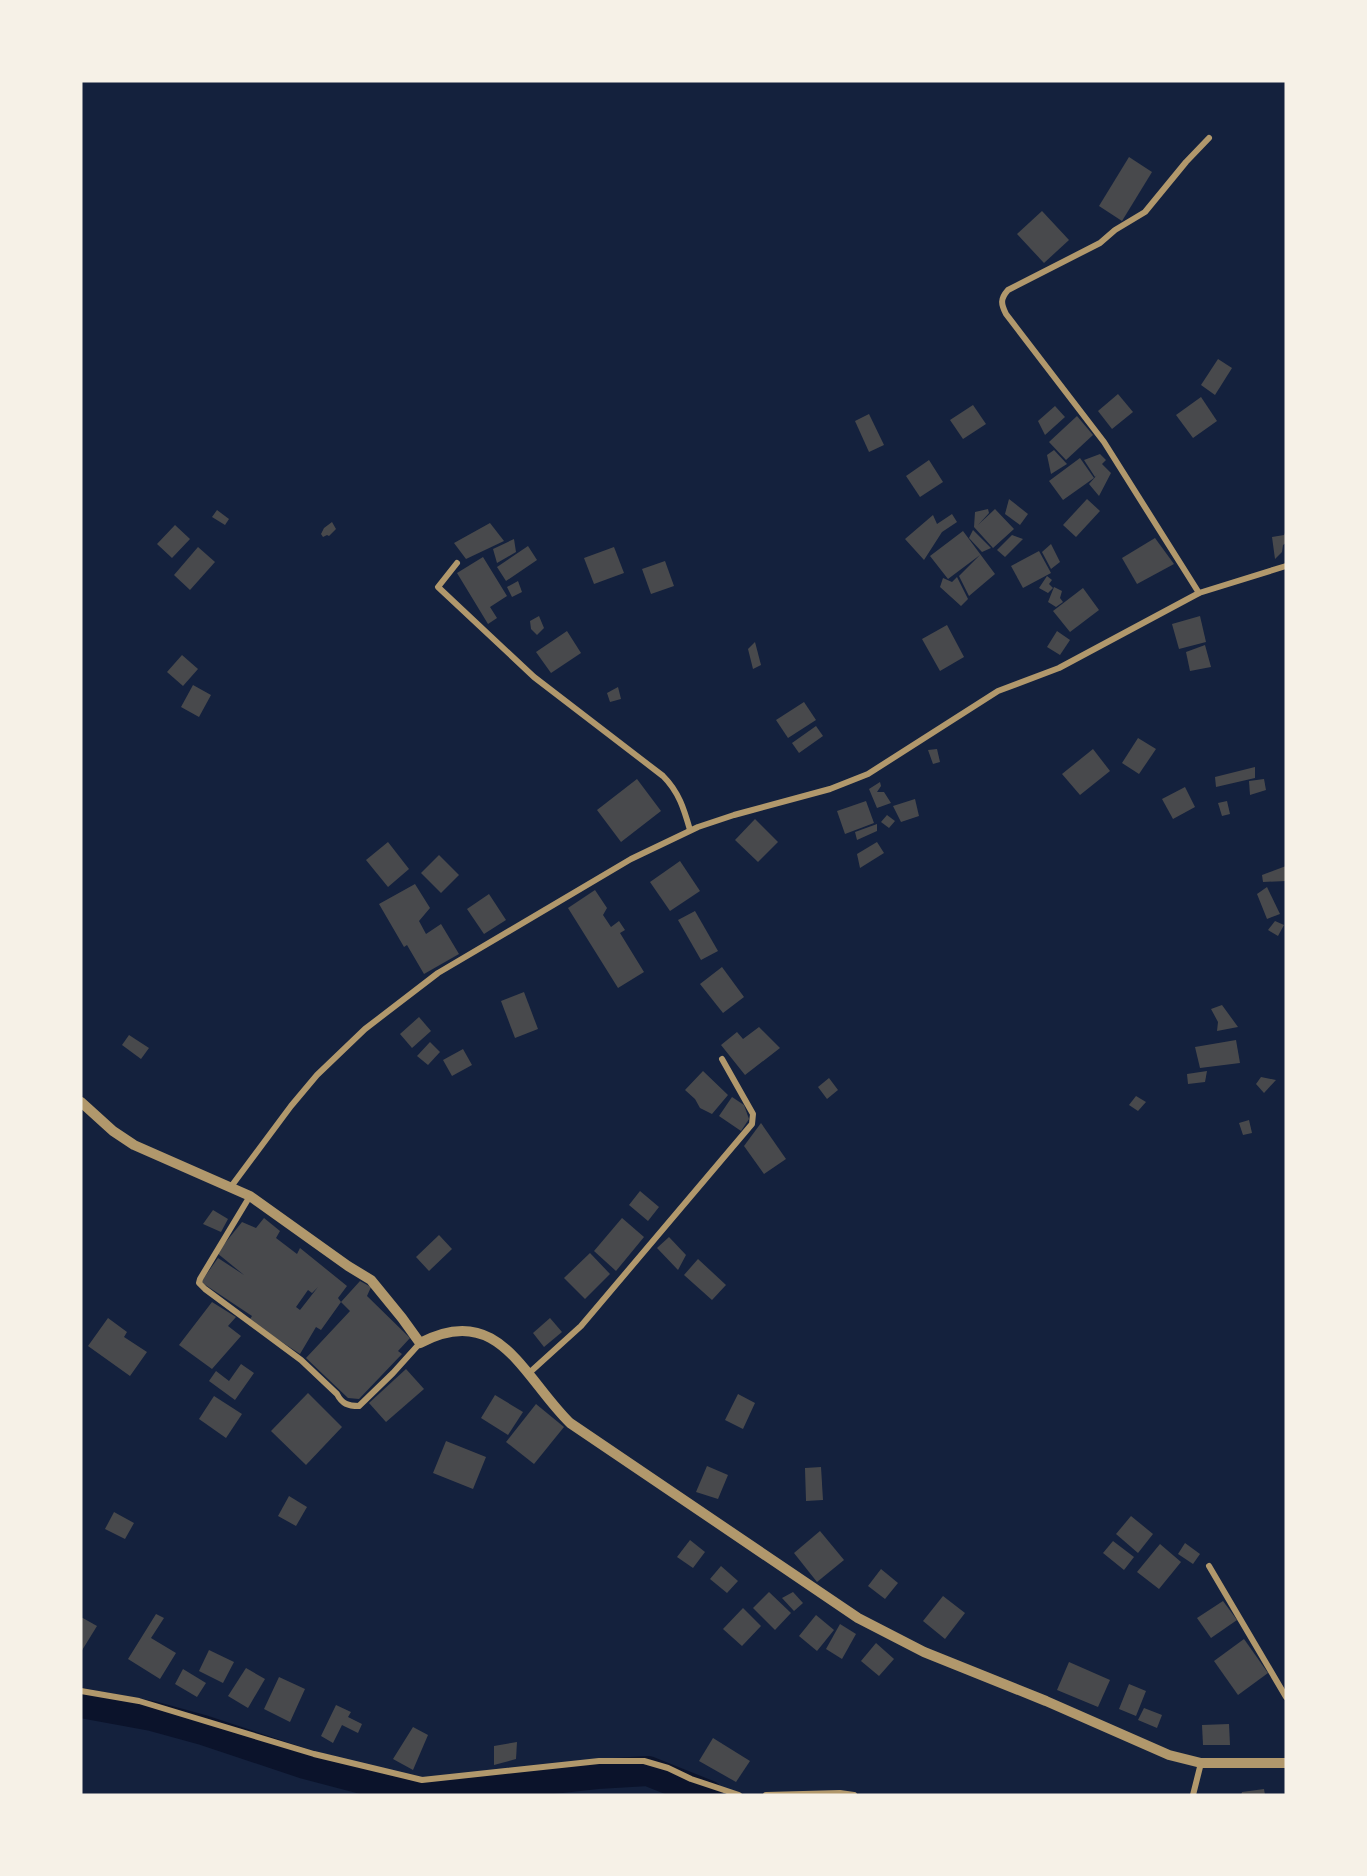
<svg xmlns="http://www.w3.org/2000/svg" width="1367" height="1876" viewBox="0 0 1367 1876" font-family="'Space Grotesk',sans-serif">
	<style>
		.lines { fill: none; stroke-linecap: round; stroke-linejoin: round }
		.river { stroke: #0b132b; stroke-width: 30 }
		.building { fill: #48494c; fill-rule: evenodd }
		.minor { stroke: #b1986c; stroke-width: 6 }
		.tertiary { stroke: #b1986c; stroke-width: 10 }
	</style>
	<rect width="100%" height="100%" fill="#14213d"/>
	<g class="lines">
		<!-- river -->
		<polyline class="river" points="81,1703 152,1716 203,1730 305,1764 419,1794 597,1774 648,1771 708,1795"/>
	</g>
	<!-- building -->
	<g class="building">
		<polygon points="1129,157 1152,172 1122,221 1099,206"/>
		<polygon points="1042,211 1069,240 1044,263 1017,234"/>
		<polygon points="1218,359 1232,368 1215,395 1201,385"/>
		<polygon points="1118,394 1133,412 1112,429 1098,411"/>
		<polygon points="1201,397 1217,421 1193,438 1176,415"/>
		<polygon points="973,405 986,424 963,439 950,420"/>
		<polygon points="1055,406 1065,417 1045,435 1038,421"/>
		<polygon points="869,414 884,445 869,452 855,421"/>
		<polygon points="1077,416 1093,435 1066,460 1049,442"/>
		<polygon points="1054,450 1067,464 1051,474 1047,455"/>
		<polygon points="1100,454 1106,460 1102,464 1111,473 1099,496 1089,484 1097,475 1095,477 1084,460"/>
		<polygon points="1080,458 1094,478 1063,500 1049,481"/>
		<polygon points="929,460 943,482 920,497 906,476"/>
		<polygon points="1009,499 1028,514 1020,525 1005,514"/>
		<polygon points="1087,499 1100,511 1076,537 1063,525"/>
		<polygon points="988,509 989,513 978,525 995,509 1014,529 993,548 974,527 975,512"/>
		<polygon points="217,510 229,519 225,525 212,517"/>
		<polygon points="952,514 957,522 942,532 924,560 905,539 933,515 937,524"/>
		<polygon points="332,522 336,529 329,536 327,535 323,537 321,534 324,528"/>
		<polygon points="490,523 504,541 466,559 454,543"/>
		<polygon points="175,525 190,539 172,558 157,544"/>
		<polygon points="973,530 991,548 982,552 969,538"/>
		<polygon points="963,531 995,574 969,596 959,576 980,555 948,579 930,556"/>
		<polygon points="1286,531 1286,543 1283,545 1282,552 1275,559 1272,537 1284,535"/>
		<polygon points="1012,535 1023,539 1005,557 997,550"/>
		<polygon points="1155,538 1174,564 1137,584 1122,558"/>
		<polygon points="514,539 516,552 497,563 493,549"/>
		<polygon points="1051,544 1060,562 1051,569 1042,552"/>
		<polygon points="528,546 537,560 506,581 497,567"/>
		<polygon points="198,547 215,562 190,590 174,575"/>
		<polygon points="614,547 624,573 594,584 584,558"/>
		<polygon points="1039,551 1051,573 1023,588 1011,566"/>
		<polygon points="483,557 507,596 490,607 497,618 488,624 457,573"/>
		<polygon points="665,561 674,586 651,594 642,569"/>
		<polygon points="1047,576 1052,580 1049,584 1053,588 1048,593 1039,588"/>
		<polygon points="957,577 968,599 961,606 940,587 943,578 952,582"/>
		<polygon points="518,581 522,592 512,597 507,587"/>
		<polygon points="1054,587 1062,591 1060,598 1063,602 1056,607 1048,602"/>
		<polygon points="1083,588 1099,610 1070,632 1053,611"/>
		<polygon points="539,616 544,628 537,635 531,629 530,621"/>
		<polygon points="1200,616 1206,642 1179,649 1172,624"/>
		<polygon points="947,625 964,657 940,671 922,639"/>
		<polygon points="567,631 581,653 551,673 536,652"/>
		<polygon points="1057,631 1070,640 1060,655 1047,647"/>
		<polygon points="755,642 761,665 753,669 748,649"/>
		<polygon points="1205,645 1211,667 1190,671 1186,652"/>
		<polygon points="182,655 198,669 183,686 167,672"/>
		<polygon points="193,685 211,695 199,717 181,707"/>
		<polygon points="618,687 621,699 610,702 607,693"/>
		<polygon points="804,702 816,720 788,738 776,720"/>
		<polygon points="816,726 823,736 799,753 792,743"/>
		<polygon points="1138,738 1156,749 1139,774 1122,763"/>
		<polygon points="937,749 940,762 933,764 928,750"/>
		<polygon points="1093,749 1110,771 1080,795 1062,774"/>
		<polygon points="1255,767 1255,778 1216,787 1215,777"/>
		<polygon points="637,779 661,811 621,842 597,810"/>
		<polygon points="1264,779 1266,790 1250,795 1249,781"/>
		<polygon points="880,782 881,786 877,792 884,792 891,803 877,808 869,789"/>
		<polygon points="1185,787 1195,807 1173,819 1162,799"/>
		<polygon points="915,799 919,816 901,822 893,806"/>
		<polygon points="866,801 874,823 845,834 837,811"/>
		<polygon points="1227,801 1230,814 1222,816 1218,803"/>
		<polygon points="887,815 895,821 889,828 881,822"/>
		<polygon points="755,819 778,842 758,862 735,840"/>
		<polygon points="877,824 877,831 857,840 855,832"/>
		<polygon points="388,842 409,869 388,887 366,860"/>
		<polygon points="877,842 884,853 860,868 857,854"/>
		<polygon points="439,855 459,875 441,893 421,873"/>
		<polygon points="680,861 700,891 670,911 650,882"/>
		<polygon points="1286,866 1286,881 1263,882 1262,875"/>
		<polygon points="415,884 430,908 419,921 426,934 441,924 459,954 424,974 407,945 404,947 379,904"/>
		<polygon points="1267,887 1280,914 1267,919 1257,894"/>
		<polygon points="595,890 607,908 603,915 611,927 619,921 625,930 620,933 644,972 618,988 568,908"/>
		<polygon points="489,894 506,920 484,934 467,909"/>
		<polygon points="695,911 718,951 701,960 678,920"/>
		<polygon points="1275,921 1284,925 1278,936 1268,930"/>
		<polygon points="722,967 744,997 723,1013 700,984"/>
		<polygon points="524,992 538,1029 515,1038 501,1001"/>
		<polygon points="1222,1005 1238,1027 1217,1031 1218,1022 1211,1009"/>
		<polygon points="419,1017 431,1031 412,1048 400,1034"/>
		<polygon points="759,1027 780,1048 745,1075 721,1045 737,1032 743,1039"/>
		<polygon points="129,1035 149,1048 141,1059 122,1045"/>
		<polygon points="1236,1040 1240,1063 1200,1068 1195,1047"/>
		<polygon points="430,1042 440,1052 428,1065 417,1056"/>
		<polygon points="463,1049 472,1065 452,1076 443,1060"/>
		<polygon points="703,1071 728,1095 712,1114 700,1108 695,1099 685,1090"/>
		<polygon points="1207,1071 1205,1082 1188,1084 1187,1074"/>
		<polygon points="1261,1077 1276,1080 1264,1093 1256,1084"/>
		<polygon points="829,1078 838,1090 827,1099 818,1087"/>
		<polygon points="1136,1096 1146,1102 1138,1111 1129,1105"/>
		<polygon points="732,1097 744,1105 749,1119 741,1131 719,1116"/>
		<polygon points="1249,1120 1252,1133 1243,1135 1239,1123"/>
		<polygon points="761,1123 786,1159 764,1174 744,1146"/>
		<polygon points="640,1191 659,1207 648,1221 629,1205"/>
		<polygon points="213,1210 228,1219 221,1232 203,1224"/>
		<path d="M264,1218L280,1231L276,1238L297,1254L300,1248L347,1286L338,1298L341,1302L360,1281L371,1287L367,1296L410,1338L398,1351L402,1354L359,1399L348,1398L306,1358L350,1311L341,1302L321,1330L316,1327L300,1354L262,1329L250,1319L252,1316L201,1282L218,1258L244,1275L217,1253L242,1222L256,1228ZM318,1287L300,1310L296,1307L308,1290L312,1293Z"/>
		<polygon points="622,1218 644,1237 616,1271 594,1251"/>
		<polygon points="439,1235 452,1249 429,1271 416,1257"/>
		<polygon points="669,1237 686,1255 678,1270 657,1248"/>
		<polygon points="590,1253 610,1274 585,1299 564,1278"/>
		<polygon points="698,1259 726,1285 712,1300 684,1275"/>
		<polygon points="212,1302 236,1317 228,1326 241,1336 212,1369 179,1345"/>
		<polygon points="108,1318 127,1332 124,1337 147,1352 130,1376 88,1346"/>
		<polygon points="550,1318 562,1332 544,1347 533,1333"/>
		<polygon points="241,1364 254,1373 235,1400 209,1381 216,1371 229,1381"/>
		<polygon points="406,1369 424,1389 386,1422 369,1403"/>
		<polygon points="308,1393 342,1427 306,1465 271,1431"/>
		<polygon points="738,1394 755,1403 743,1429 725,1420"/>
		<polygon points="495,1395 523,1412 508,1435 481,1418"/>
		<polygon points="214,1396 242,1414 226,1438 199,1419"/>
		<polygon points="536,1404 564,1427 534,1464 506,1442"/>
		<polygon points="446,1441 486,1457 473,1489 433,1473"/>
		<polygon points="707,1466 728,1475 718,1499 696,1492"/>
		<polygon points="821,1467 823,1500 806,1501 805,1468"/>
		<polygon points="289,1496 307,1507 296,1526 278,1516"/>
		<polygon points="114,1512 134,1523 125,1539 105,1529"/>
		<polygon points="1131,1516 1153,1534 1138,1553 1116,1534"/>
		<polygon points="820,1531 844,1560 817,1582 794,1553"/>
		<polygon points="690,1540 705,1552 693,1568 677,1557"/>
		<polygon points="1113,1541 1134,1557 1124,1570 1103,1553"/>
		<polygon points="1185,1543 1200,1554 1193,1564 1178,1554"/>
		<polygon points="1160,1544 1181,1562 1159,1589 1137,1572"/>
		<polygon points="721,1566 738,1581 727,1593 710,1579"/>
		<polygon points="881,1569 898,1583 885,1599 868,1586"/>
		<polygon points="769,1592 791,1613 775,1630 753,1608"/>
		<polygon points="793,1592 803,1603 794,1611 782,1598"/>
		<polygon points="943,1596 965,1613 945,1639 923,1621"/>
		<polygon points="1223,1601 1237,1620 1211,1638 1197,1618"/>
		<polygon points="743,1608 761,1626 742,1646 723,1629"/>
		<polygon points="156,1614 164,1618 151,1638 176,1653 160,1679 128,1659"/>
		<polygon points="816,1615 834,1630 817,1651 799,1636"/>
		<polygon points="81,1617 97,1626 81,1652"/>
		<polygon points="840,1624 856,1634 842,1659 826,1649"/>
		<polygon points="1244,1639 1268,1673 1238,1695 1214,1661"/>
		<polygon points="876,1643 894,1659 879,1676 861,1661"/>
		<polygon points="209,1650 234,1662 223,1683 199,1671"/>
		<polygon points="1069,1662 1110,1680 1098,1707 1057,1690"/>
		<polygon points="246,1668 265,1679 248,1708 228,1696"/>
		<polygon points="183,1669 206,1683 197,1697 175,1684"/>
		<polygon points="279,1677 305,1689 290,1722 264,1709"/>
		<polygon points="1129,1684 1146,1691 1136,1716 1119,1709"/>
		<polygon points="336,1705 351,1712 348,1717 362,1724 358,1733 342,1725 333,1743 321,1736"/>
		<polygon points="1144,1708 1162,1715 1157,1728 1138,1720"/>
		<polygon points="1229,1724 1230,1745 1203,1745 1202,1725"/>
		<polygon points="413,1727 428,1735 413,1770 393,1759"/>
		<polygon points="713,1738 750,1761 736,1782 699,1761"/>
		<polygon points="517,1742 516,1759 494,1765 494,1746"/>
		<polygon points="1264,1789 1265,1795 1241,1795 1242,1792"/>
	</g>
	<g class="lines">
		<!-- minor -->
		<g class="minor">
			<path d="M457,563L438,587L534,677L663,776C679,792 684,809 690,830"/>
			<path d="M1199,593L1104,442L1006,314C1001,304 1000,299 1008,290L1100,243L1115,230L1145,212L1186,162L1209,138"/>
			<polyline points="230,1188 291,1106 317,1075 365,1029 438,973 631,859 698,827 734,815 830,789 868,774 998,691 1059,668 1199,593 1286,566"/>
			<path d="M250,1196L200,1279L199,1283L205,1289L301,1360L337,1394C342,1404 348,1406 359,1406L393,1373L420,1343"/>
			<polyline points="528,1374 581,1326 752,1124 753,1114 722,1059"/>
			<polyline points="1209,1566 1286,1697"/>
			<polyline points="81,1691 139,1701 314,1754 422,1780 599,1761 644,1761 668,1768 691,1779 739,1795"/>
			<polyline points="766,1795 840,1793 854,1795"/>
			<polyline points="1193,1795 1201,1763"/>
		</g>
		<!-- tertiary -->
		<path class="tertiary" d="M81,1102L113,1131L134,1145L250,1196L348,1266L371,1280L402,1318L420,1343C499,1301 523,1377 570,1423L858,1618L924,1652L1046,1701L1169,1755L1201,1763H1286"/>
	</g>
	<!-- border -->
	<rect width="1367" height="1876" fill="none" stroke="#f6f1e7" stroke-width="165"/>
</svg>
